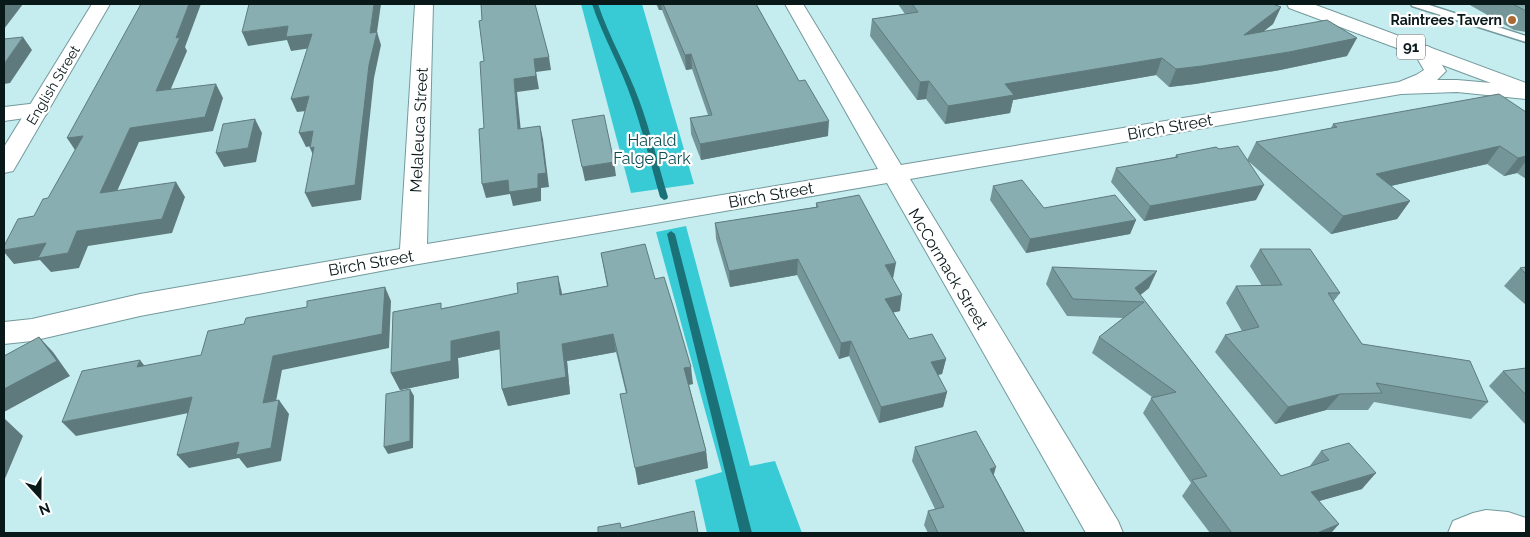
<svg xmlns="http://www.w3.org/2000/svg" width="1530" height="537" viewBox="0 0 1530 537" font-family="Raleway,sans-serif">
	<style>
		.green { fill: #38cbd5 }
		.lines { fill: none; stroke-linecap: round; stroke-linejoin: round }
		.stream { fill: #1a7177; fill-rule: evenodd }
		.service-casing { stroke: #74999c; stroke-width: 3 }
		.minor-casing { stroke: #74999c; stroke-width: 2 }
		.tertiary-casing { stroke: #74999c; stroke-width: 2 }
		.primary-casing { stroke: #74999c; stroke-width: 2 }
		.service { fill: #fff; fill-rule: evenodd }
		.minor { fill: #fff; fill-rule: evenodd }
		.tertiary { fill: #fff; fill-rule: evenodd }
		.primary { fill: #fff; fill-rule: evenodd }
		.wall { fill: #759698 }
		.shaded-wall { fill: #5f7a7c }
		.building { fill: #88aeb1; stroke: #5f7a7c }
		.poi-dot { fill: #aa6a33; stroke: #fff; stroke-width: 2 }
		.labels { text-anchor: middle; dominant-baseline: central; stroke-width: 4.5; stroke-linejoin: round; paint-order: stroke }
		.far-poi-label { font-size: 14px; font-weight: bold; fill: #091819; stroke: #fff; text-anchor: end }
		.far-street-label { font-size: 14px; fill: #091819; stroke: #fff }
		.shield { fill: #fff; stroke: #535d5e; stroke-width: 1 }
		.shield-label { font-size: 15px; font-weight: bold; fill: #091819 }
		.street-label { font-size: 16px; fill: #091819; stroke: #fff }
		.park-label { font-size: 16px; fill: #0d4d52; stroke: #fff }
	</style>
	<rect width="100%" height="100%" fill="#c5edf0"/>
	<!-- green -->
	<g class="green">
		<polygon points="581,4 642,4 694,184 631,193"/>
		<polygon points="686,226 750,466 775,461 802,533 707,533 695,480 722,472 656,232"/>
	</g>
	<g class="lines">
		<!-- stream -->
		<g class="stream">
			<path d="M592,4H598C609,37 627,67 639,100C651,132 658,165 668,197L667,199L664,200L660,197C651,165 643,132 632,100C621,67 603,37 592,4Z"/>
			<polygon points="671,231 675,234 752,533 740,533 667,234"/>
		</g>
		<defs>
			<polygon id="service" points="1411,4 1426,4 1526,36 1526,42 1412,6"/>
			<g id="minor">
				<polygon points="415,4 433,4 427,244 878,169 785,4 803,4 901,165 1399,82 1416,75 1424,70 1413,51 1416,47 1423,45 1430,47 1446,71 1437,80 1457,80 1526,86 1526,99 1457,92 1401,94 910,179 1118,521 1123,533 1086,533 887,183 413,265 140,316 32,341 4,344 4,322 32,319 140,294 400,249"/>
				<polygon points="38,103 46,105 49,110 46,115 4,121 4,107"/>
				<polygon points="1486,510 1508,512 1526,518 1526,533 1448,533 1453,521 1473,513"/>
			</g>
			<polygon id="tertiary" points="92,4 110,4 16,166 13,171 4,173 4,147"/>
			<polygon id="primary" points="1287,4 1313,4 1526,83 1526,96 1289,8"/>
		</defs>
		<!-- service casing -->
		<use href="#service" class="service-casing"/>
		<!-- minor casing -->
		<use href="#minor" class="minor-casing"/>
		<!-- tertiary casing -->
		<use href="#tertiary" class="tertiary-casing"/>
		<!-- primary casing -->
		<use href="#primary" class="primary-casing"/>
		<!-- service -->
		<use href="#service" class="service"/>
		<!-- minor -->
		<use href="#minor" class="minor"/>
		<!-- tertiary -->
		<use href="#tertiary" class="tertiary"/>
		<!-- primary -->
		<use href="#primary" class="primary"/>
	</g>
	<!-- wall -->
	<g class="wall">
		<polygon points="656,4 756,4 828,136 701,160 691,134 690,118 708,115 692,69 686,70 662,10 659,10"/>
		<polygon points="898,4 1273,4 1281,7 1273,24 1262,32 1347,56 1280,70 1195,84 1169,87 1156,75 1013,100 1010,113 945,124 926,99 917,100 870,36 872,19 905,14"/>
		<polygon points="1468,4 1526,4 1526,32 1514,30"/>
		<polygon points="1526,112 1526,179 1517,173 1504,176 1487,164 1391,186 1410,201 1397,219 1331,234 1247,160 1256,200 1144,221 1111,182 1116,168 1175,157 1176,155 1219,149 1247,160 1256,142 1331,128 1333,124"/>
		<polygon points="993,186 1044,208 1136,220 1130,234 1026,253 990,200"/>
		<polygon points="816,203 893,279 900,311 893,312 909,339 946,359 942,374 938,375 947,392 943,407 879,423 849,356 839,359 797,275 730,287 716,239 715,223 816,207"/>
		<polygon points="1260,249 1340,293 1333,302 1362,344 1488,402 1471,419 1374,402 1368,410 1326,410 1275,424 1215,352 1225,335 1242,331 1226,303 1236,286 1262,286 1250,266"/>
		<polygon points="601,253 655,279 693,384 689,385 706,451 708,468 638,485 626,393 616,352 567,361 570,394 508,406 502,389 500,349 458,358 459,378 400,390 391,373 443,308 562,294 607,286"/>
		<polygon points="1052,267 1149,288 1140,295 1281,476 1309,467 1321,451 1362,489 1319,501 1339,524 1331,533 1210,533 1182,496 1191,483 1143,413 1152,397 1092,353 1099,337 1123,318 1067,316 1046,284"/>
		<polygon points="1526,267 1526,305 1504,286 1520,268"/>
		<polygon points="1526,368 1526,425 1489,386 1503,371"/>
		<polygon points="915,447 994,475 1025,533 928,533 924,525 928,511 935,509 912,461"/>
	</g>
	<!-- shaded-wall -->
	<g class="shaded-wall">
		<polygon points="4,4 23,4 4,29"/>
		<polygon points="189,4 201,4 185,47 187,51 164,105 156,91 176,38"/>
		<polygon points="374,4 381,4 377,32 381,45 374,78 361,200 312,207 305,193 370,33"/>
		<polygon points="658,4 661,4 662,10 659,10"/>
		<polygon points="1281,7 1273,24 1237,53 1244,35"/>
		<polygon points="288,26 312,34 318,47 291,51 287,40 248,46 242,32"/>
		<polygon points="23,37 32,50 10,83 4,84 4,64"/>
		<polygon points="1357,38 1347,56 1280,70 1195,84 1169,87 1176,69"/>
		<polygon points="691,54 692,69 686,70 685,55"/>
		<polygon points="549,57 551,70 536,72 539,89 517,92 522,142 518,129 514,79 534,59"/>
		<polygon points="1162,58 1156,75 1013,100 1010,113 945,124 948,106 1005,84"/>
		<polygon points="929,81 926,99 917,100 920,82"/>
		<polygon points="216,84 223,98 213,131 139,142 110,207 100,193 130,128"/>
		<polygon points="309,96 315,110 297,112 291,99"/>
		<polygon points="255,119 262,133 256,162 224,167 216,153"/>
		<polygon points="829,121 828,136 701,160 700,144"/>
		<polygon points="540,126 543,139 549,187 541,188 541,201 513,206 510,194 486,198 482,184 508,180"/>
		<polygon points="313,131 319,145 306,147 299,133"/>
		<polygon points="83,136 77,153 67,138"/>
		<polygon points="1500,146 1487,164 1364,192 1376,174"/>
		<polygon points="314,147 316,162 310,148"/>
		<polygon points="1526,156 1526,161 1517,173 1504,176 1518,158"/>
		<polygon points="614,162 616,176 585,181 582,167"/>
		<polygon points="176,182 185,197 172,233 88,246 79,268 51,272 40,260 14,264 4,252 4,250 46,243 77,231"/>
		<polygon points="1264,185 1256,200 1144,221 1150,206"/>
		<polygon points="1410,201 1397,219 1331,234 1343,216"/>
		<polygon points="1136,220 1130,234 1026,253 1030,239"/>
		<polygon points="798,259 797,275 730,287 729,271"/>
		<polygon points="896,263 893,279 885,265"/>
		<polygon points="1157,271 1149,288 1132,302 1135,288"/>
		<polygon points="558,276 562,293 564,312 560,295"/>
		<polygon points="385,287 391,301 389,348 282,370 273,417 263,403 273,356"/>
		<polygon points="902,295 900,311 883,315 885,299"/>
		<polygon points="499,331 505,348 458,358 459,378 400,390 391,373 451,341"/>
		<polygon points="613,334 616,352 567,361 570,394 508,406 502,389 562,344"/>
		<polygon points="39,337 53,352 70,376 4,412 4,389"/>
		<polygon points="851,341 849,356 839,359 841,343"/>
		<polygon points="946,359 942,374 928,377 931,362"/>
		<polygon points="140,360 151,374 137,367"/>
		<polygon points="691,367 693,384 686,385 684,368"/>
		<polygon points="410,389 414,396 413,448 388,454 384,447"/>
		<polygon points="947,392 943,407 879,423 881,407"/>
		<polygon points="1340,394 1326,410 1275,424 1288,407"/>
		<polygon points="192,397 203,410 76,436 62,422"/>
		<polygon points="279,400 289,414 281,461 247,468 239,458 189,468 177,455"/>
		<polygon points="5,419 23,436 4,481 4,421"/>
		<polygon points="706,451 708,468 638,485 635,468"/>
		<polygon points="996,467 992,481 990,469"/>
		<polygon points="1376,473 1362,489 1298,507 1311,492"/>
		<polygon points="1339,524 1331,533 1316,533"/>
	</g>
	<!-- building -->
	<g class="building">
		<polygon points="141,4 189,4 176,38 180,37 156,91 216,84 205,117 130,128 100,193 176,182 162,219 77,231 68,253 38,258 46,243 4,250 4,246 18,219 34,216 43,199 48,198 83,136 67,138"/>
		<polygon points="249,4 374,4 370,33 377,32 369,65 355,185 305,193 314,147 310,148 313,131 299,133 309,96 291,99 312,34 286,37 288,26 242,32"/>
		<polygon points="481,4 535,4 549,57 534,59 536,76 514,79 518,129 540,126 546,173 538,174 538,188 509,192 508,180 482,184 479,129 484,128 480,62 484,61 479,21 482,20"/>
		<polygon points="663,4 756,4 799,81 805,80 829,121 700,144 690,118 712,115 691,54 685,55"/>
		<polygon points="912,4 1273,4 1281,7 1244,35 1327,20 1357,38 1289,52 1202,66 1176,69 1162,58 1005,84 1014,95 948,106 929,81 920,82 872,19 918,12"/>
		<polygon points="1513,4 1526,4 1526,11"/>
		<polygon points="23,37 4,64 4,39"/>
		<polygon points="1499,94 1526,112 1526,156 1518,158 1500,146 1376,174 1410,201 1343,216 1256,142 1337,127 1333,124"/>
		<polygon points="604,115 614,162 582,167 572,120"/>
		<polygon points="255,119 248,148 216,153 223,124"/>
		<polygon points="1238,146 1264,185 1150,206 1116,168 1178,157 1176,155 1216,147 1219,149"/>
		<polygon points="1022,180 1044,208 1115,195 1136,220 1030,239 993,186"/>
		<polygon points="859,195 896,263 885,265 902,295 885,299 909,339 932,334 946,359 931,362 947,392 881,407 851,341 841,343 798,259 729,271 715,223 818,207 816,203"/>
		<polygon points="645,244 655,279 664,277 674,309 691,367 684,368 706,451 635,468 620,394 627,393 613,334 562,344 566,377 502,389 499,331 451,341 451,361 391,373 393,312 441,303 441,309 518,293 517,283 558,276 560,295 608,286 601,253"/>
		<polygon points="1260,249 1310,249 1340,293 1328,293 1362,344 1470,361 1488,402 1376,383 1382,393 1340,394 1288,407 1225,335 1259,327 1236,286 1282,285"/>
		<polygon points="1052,267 1157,271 1135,288 1281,476 1329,460 1321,451 1349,443 1376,473 1311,492 1339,524 1317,533 1232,533 1192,480 1207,476 1151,398 1176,392 1099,337 1144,302 1073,299"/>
		<polygon points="1526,267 1526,274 1520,268"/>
		<polygon points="385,287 382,334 273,356 263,403 279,400 271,448 236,455 239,442 177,455 192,397 62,422 82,371 140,360 137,367 201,355 208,331 244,324 246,318 307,307 307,301"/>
		<polygon points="39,337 57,361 4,389 4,356"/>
		<polygon points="1526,368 1526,395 1503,371"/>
		<polygon points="410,389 410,441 384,447 386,394"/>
		<polygon points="976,431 996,467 990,469 1025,533 938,533 928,511 944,507 915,447"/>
		<polygon points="694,511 698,533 598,533 598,527 620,523 621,528"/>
	</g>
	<!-- markers -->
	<circle class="poi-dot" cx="1512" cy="20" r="5"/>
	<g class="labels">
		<!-- far-poi labels -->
		<g class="far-poi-label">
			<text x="1502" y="20">Raintrees Tavern</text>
		</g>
		<!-- far-street labels -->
		<g class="far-street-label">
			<text transform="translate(53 85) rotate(-59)">English Street</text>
		</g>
		<!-- shield labels -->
		<rect class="shield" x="1397" y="34.5" width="28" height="25" rx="4"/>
		<g class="shield-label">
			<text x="1411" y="47">91</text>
		</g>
		<!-- street labels -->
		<g class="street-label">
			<text transform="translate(1170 127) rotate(-10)">Birch Street</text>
			<text transform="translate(419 130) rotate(-87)">Melaleuca Street</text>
			<text transform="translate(771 195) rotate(-10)">Birch Street</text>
			<text transform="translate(371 263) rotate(-10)">Birch Street</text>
			<text transform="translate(948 269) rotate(59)">McCormack Street</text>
		</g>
		<!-- park labels -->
		<g class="park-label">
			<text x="652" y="140">Harald<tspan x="652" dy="18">Falge Park</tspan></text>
		</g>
	</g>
	<!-- border -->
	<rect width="1530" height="537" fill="none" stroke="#091819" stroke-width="10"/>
	<!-- north arrow -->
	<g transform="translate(40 497) rotate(159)" stroke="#ffffff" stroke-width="4" paint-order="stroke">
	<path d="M0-4L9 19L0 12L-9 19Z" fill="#091819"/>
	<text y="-8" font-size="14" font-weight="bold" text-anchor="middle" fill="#091819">N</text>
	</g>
</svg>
